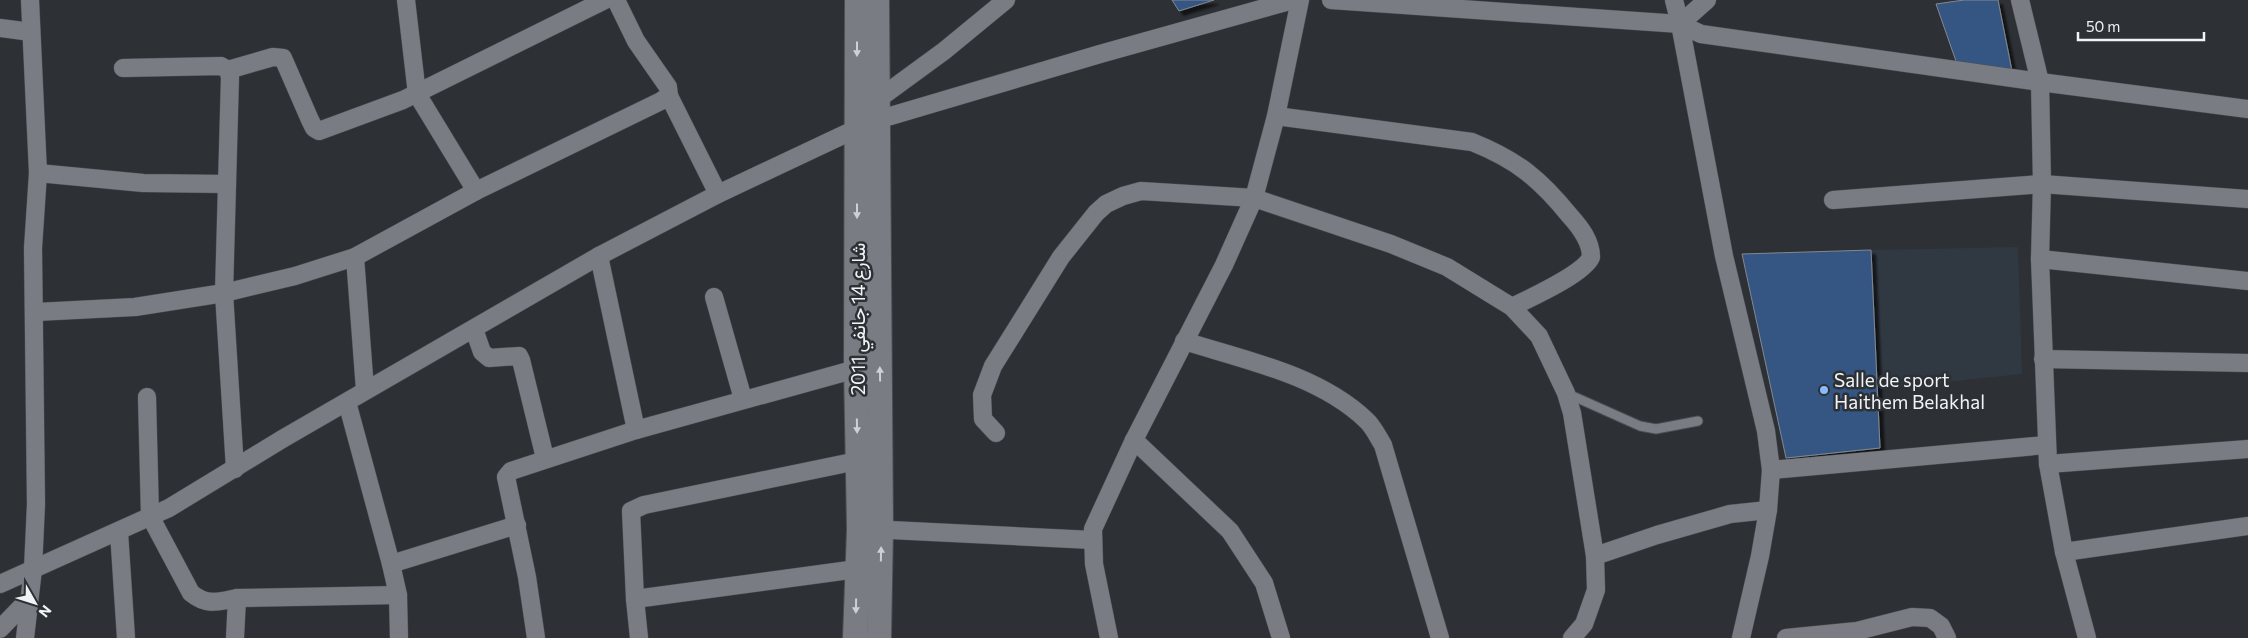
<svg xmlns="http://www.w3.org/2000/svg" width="2248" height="638" viewBox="0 0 2248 638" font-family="Commissioner,Vazirmatn,sans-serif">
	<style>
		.built { fill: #303842 }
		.building { fill: #355683; stroke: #84888f; filter: url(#shadow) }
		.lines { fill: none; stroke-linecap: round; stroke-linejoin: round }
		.lane-casing { stroke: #4a4d51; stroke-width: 11 }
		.street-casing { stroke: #4a4d51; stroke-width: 19 }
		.secondary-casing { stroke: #4a4d51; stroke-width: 26 }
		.lane { stroke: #797d83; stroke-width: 9 }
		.street { stroke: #797d83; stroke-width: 18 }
		.secondary { stroke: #797d83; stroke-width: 24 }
		.oneway { fill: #cdd0d4 }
		.poi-dot { fill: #8bbafc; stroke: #2d3035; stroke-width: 2 }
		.labels { text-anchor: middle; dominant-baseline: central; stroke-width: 5; stroke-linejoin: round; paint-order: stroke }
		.street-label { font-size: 19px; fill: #f1f4f7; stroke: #2d3035 }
		.poi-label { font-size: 19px; fill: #f1f4f7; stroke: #2d3035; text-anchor: start }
	</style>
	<defs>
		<filter id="shadow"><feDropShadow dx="4.5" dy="4.5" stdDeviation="1" flood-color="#0009"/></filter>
	</defs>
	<rect width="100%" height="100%" fill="#2d3035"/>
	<!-- built -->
	<polygon class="built" points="2018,247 2022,374 1881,389 1871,250"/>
	<!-- building -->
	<g class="building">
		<polygon points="1172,0 1214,0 1179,11"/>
		<polygon points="1964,0 1998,0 2012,71 1957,64 1936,4"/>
		<polygon points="1871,250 1880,448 1786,458 1742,254"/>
	</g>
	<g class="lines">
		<defs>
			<polyline id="lane" points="1566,393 1640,426 1656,429 1698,421"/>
			<g id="street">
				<polyline points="406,0 417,94 476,191"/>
				<polyline points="1331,0 1680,24 1701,34 2040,82 2248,109"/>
				<polyline points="1674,0 1680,24 1724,256 1766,431 1771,470 1768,510 1760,556 1741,638"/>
				<polyline points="2020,0 2040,82 2042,184 2040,259 2048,464 2064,552 2087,638"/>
				<polyline points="1680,24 1707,0"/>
				<polyline points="0,28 31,32"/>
				<polyline points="123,68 221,66 228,70 230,77 224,293 235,469"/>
				<polyline points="228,70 273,57 283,58 310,120 314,128 319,131 403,100 605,0"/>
				<polyline points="669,96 718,194"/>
				<polyline points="877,100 944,51 1006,0"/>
				<path d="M1276,116L1472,142C1517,160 1540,179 1570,216C1580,227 1591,241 1591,257C1584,274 1530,298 1512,307"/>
				<polyline points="38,173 143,183 227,184"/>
				<polyline points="1833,200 2042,184 2248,199"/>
				<polyline points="599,256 636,430"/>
				<polyline points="355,257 365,390"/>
				<polyline points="2040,259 2248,281"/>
				<polyline points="714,297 743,399"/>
				<polyline points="36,312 135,307 224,293 295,276 355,257 476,191 661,101 669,96 668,87 636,41 616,0"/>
				<polyline points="474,329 482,352 489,358 519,356 521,360 545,458"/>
				<path d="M1184,341C1245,360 1319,375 1366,420C1373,426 1378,437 1383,445L1440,638"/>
				<polyline points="2043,359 2248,363"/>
				<path d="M147,397L150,516L191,593C207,606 218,602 237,598L398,595"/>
				<polyline points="347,402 391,564 398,595 399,638"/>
				<polyline points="996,433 983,419 982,395 993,366 1061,257 1096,213 1106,204 1123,196 1141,191 1254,198 1391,244 1447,267 1512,307 1539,336 1566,393 1572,413 1595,556 1596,590 1584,624 1572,638"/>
				<polyline points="1134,440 1230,531 1264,583 1281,638"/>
				<polyline points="2048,464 2248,449"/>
				<polyline points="1771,470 2046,445"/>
				<polyline points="870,529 1092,540"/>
				<polyline points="119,532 126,638"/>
				<polyline points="2064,552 2248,526"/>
				<polyline points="1595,556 1657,535 1730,514 1768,510"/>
				<polyline points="391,564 517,525"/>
				<polyline points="0,584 169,508 284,438 599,256 718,194 858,128 877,120 1100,54 1293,0"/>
				<polyline points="635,599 857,569"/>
				<polyline points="0,629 28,600"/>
				<polyline points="25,638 33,569 36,504 33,248 38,173 30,0"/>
				<polyline points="235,638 237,598"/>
				<polyline points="536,638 527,577 506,477 511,471 636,430 856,369"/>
				<polyline points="639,638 635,599 631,511 644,505 857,461"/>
				<polyline points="1109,638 1094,564 1093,529 1134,440 1224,265 1254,198 1276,116 1300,0"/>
				<polyline points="1786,638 1857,631 1912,617 1930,618 1941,626 1947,638"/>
			</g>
			<g id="secondary">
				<polyline points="877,0 881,529 879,638"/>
				<polyline points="855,638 859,529 856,369 857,0"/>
			</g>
		</defs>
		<!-- lane casing -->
		<use href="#lane" class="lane-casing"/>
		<!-- street casing -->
		<use href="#street" class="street-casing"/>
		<!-- secondary casing -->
		<use href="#secondary" class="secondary-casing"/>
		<!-- lane -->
		<use href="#lane" class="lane"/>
		<!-- street -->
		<use href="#street" class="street"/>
		<!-- secondary -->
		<use href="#secondary" class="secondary"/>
	</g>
	<!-- one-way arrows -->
	<defs><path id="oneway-solid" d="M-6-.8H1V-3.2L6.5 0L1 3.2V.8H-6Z" transform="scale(1.25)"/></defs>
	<g class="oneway">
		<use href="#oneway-solid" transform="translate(857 49) rotate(90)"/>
		<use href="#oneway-solid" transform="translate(857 211) rotate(90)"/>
		<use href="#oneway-solid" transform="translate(880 374) rotate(-91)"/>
		<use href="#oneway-solid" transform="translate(857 426) rotate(89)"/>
		<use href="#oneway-solid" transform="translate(881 554) rotate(-89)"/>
		<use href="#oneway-solid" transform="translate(856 606) rotate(91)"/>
	</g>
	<!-- markers -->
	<circle class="poi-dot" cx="1824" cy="390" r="5"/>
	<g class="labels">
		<!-- street labels -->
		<g class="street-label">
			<text transform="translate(857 319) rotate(-90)">شارع 14 جانفي 2011</text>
		</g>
		<!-- poi labels -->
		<g class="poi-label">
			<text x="1834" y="379">Salle de sport<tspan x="1834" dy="22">Haithem Belakhal</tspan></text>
		</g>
	</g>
	<!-- north arrow -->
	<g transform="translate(35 603) rotate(129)" stroke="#2d3035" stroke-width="4" paint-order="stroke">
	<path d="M0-4L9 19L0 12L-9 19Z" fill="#f1f4f7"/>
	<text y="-8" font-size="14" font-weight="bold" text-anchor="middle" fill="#f1f4f7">N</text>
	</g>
	<!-- scale -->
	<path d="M2078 32v8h126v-8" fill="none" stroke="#f1f4f7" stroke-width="2.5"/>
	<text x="2086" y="32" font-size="15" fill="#f1f4f7" stroke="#2d3035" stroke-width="4" paint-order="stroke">50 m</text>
</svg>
